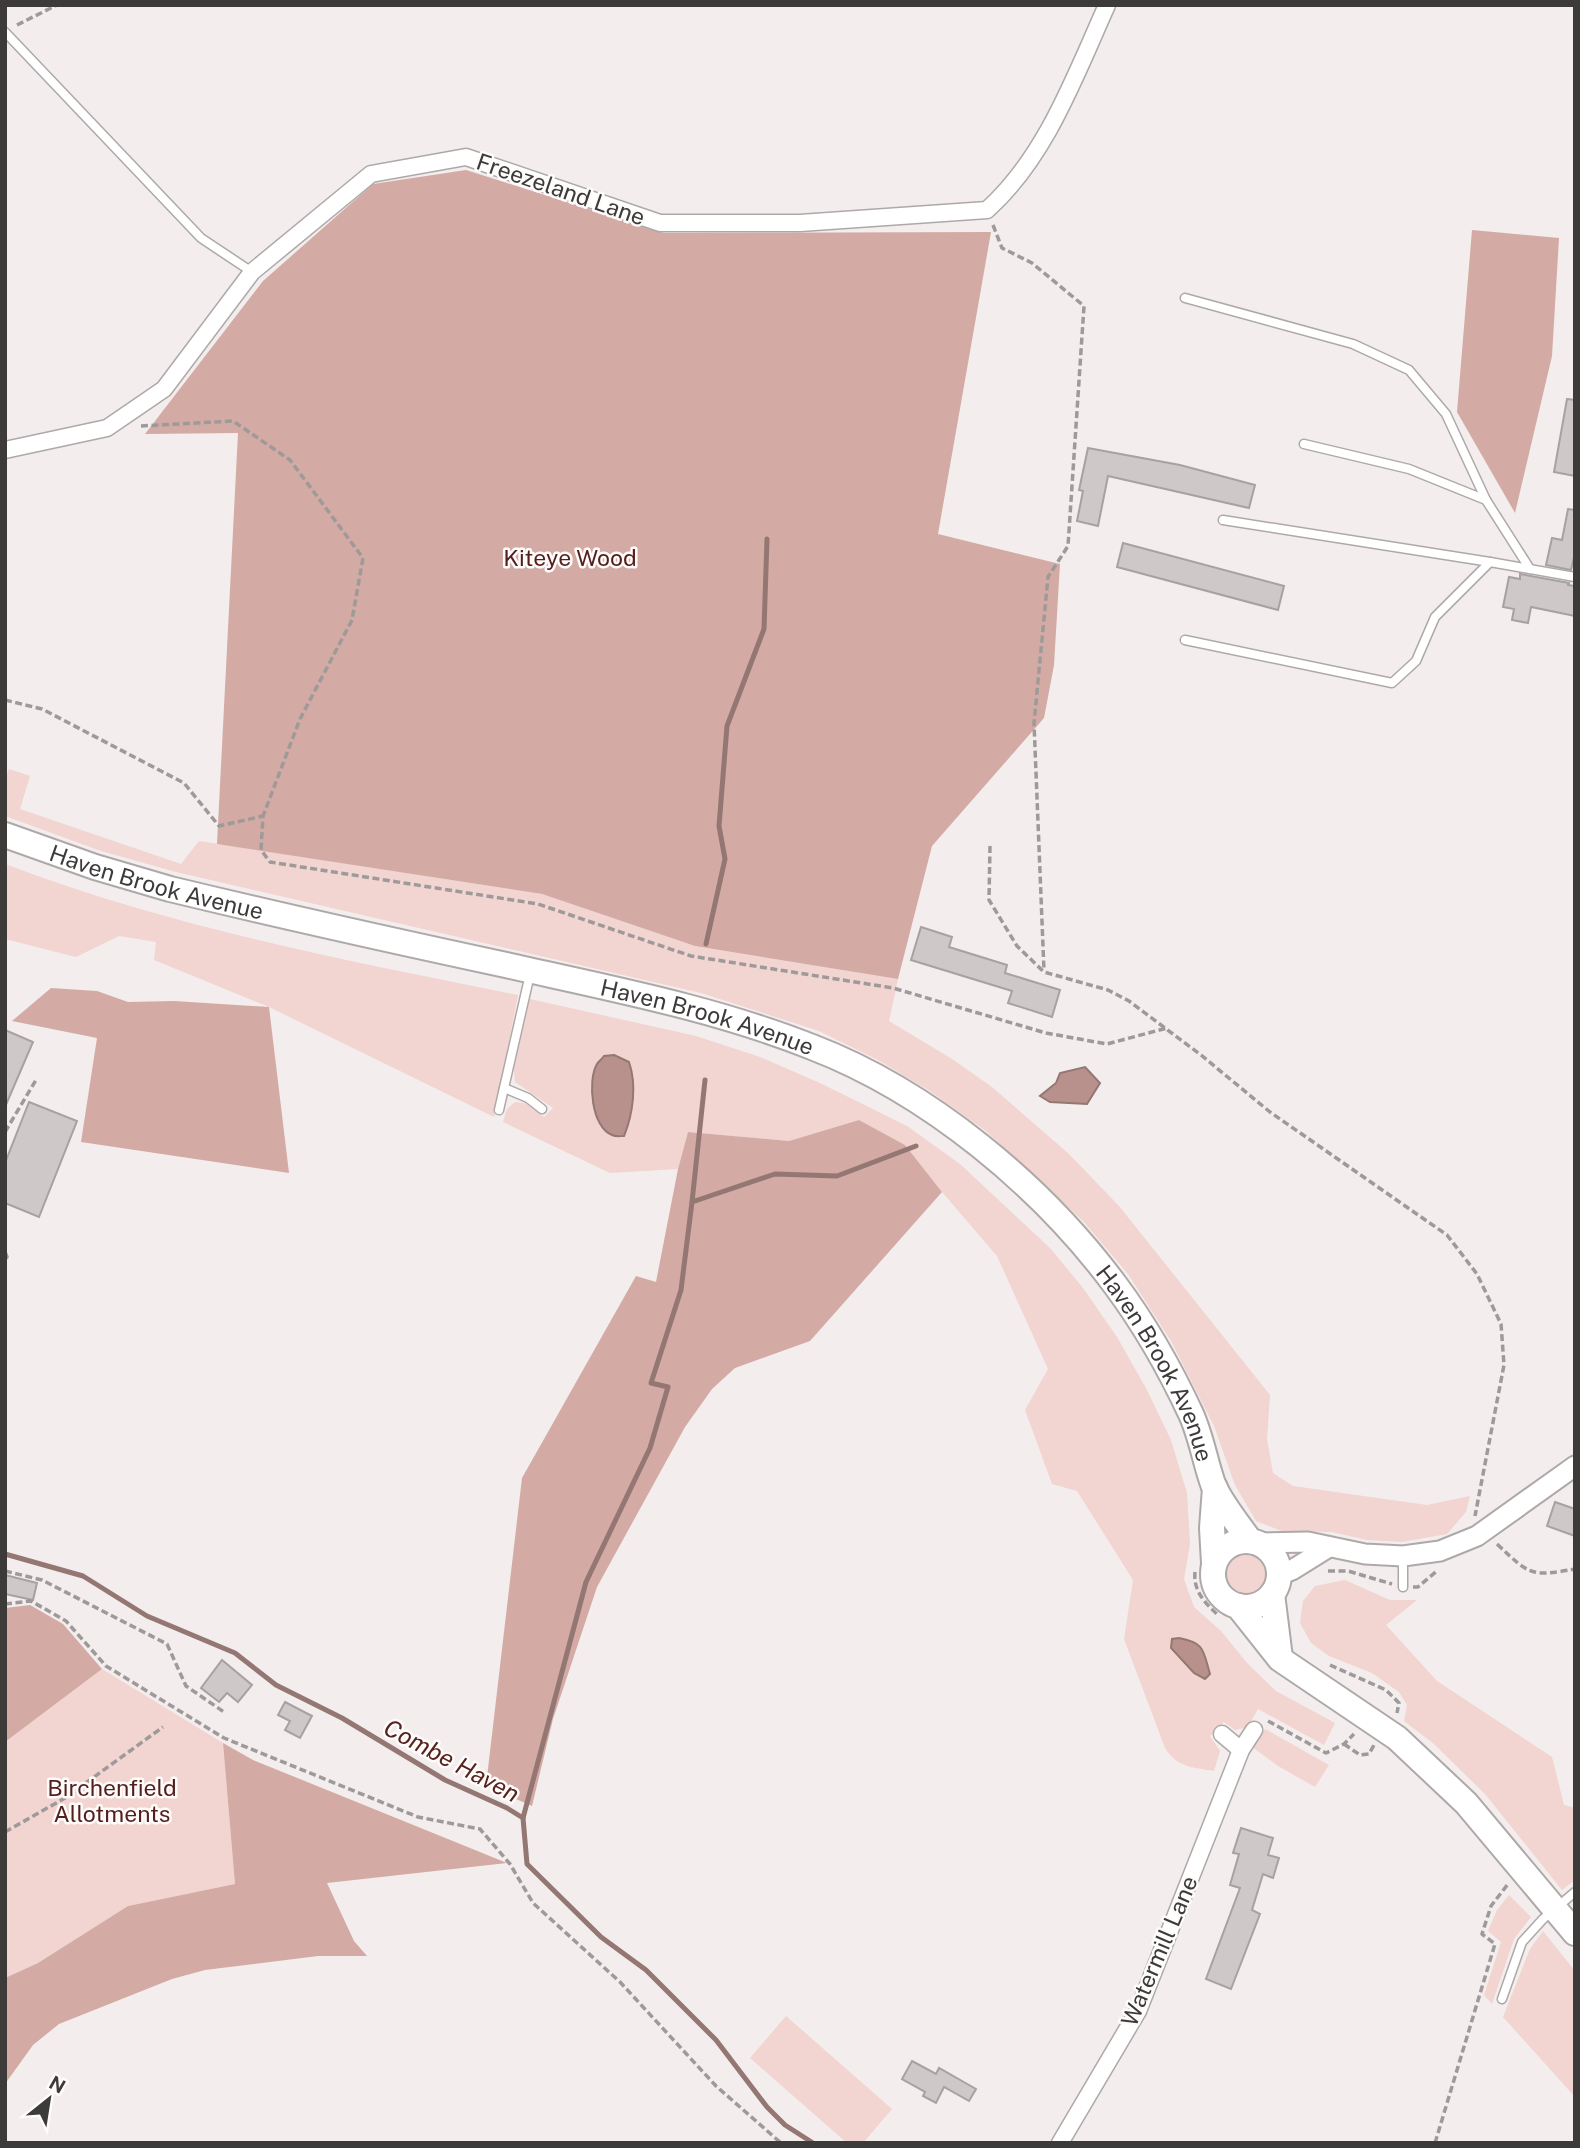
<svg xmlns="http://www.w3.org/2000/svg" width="1580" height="2148" viewBox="0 0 1580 2148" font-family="'Public Sans',sans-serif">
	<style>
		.green { fill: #f2d4d0 }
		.forest { fill: #d3aaa4 }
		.water { fill: #b9918c; stroke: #947773; stroke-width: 2 }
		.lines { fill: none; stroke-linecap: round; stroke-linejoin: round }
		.stream { stroke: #947773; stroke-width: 5 }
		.building { fill: #cec9c8; stroke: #a7a2a1; stroke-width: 2 }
		.service-casing { stroke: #aea9a8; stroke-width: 11 }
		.minor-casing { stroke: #aea9a8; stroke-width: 19 }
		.tertiary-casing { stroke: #aea9a8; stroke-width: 23 }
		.primary-casing { stroke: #aea9a8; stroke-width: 28 }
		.path { stroke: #9f9a9a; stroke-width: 3.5; stroke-dasharray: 7 3.5; stroke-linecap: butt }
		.service { stroke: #fff; stroke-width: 8 }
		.minor { stroke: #fff; stroke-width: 16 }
		.tertiary { stroke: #fff; stroke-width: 19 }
		.primary { stroke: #fff; stroke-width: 24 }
		.labels { text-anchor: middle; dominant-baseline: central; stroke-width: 5; stroke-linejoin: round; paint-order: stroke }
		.street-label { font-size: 23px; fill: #3d3a3a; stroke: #fefbfb }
		.park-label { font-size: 23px; fill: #531e1b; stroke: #fefbfb }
		.water-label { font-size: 24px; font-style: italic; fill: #57221e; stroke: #fefbfb }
	</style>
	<rect width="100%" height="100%" fill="#f3eded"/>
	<!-- green -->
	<g class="green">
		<polygon points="9,769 30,776 20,809 181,864 199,841 542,894 695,946 898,979 889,1021 952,1059 992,1087 1069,1154 1119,1206 1270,1395 1267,1439 1273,1473 1293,1486 1427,1505 1470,1496 1466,1512 1447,1534 1402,1542 1367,1540 1332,1532 1282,1531 1256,1521 1235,1485 1214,1426 1171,1341 1128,1274 1084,1222 986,1131 930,1091 878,1060 819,1031 701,993 176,872 101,851 5,816 5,780"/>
		<path d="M5,864C170,927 345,960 518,995L494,1117L269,1007L154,960L156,942L119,936L76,957L5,939Z"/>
		<path d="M530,999L696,1036L760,1057L822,1084L907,1126L960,1164L1050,1248L1083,1288L1117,1337L1147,1390L1171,1440L1187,1493L1190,1544L1184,1579L1194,1607L1221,1631L1247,1663L1276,1691L1335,1723L1324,1745L1258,1709L1248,1727L1235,1730L1224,1722L1210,1736L1220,1751L1214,1771C1192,1767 1178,1768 1165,1748L1124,1639L1133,1580L1077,1491L1052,1484L1025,1410L1048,1369L997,1256L942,1192L905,1145L859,1120L789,1141L688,1132L678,1169L610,1173L503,1122L507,1109L515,1102L525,1103L544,1117L553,1108L515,1082L514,1069Z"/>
		<circle cx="1246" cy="1574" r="25"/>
		<polygon points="1345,1580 1390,1600 1417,1600 1386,1625 1437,1681 1552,1757 1564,1805 1575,1808 1575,1880 1562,1890 1485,1794 1434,1744 1404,1721 1407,1705 1399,1692 1372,1673 1329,1656 1311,1643 1300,1623 1303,1601 1315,1586"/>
		<polygon points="102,1669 223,1743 235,1884 128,1906 38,1963 5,1978 5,1742"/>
		<polygon points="1265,1729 1329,1765 1315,1787 1278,1766 1252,1747"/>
		<polygon points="1509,1895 1531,1917 1514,1939 1492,2004 1484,1995 1501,1942 1488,1931 1497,1910"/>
		<polygon points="1543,1931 1575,1971 1575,2097 1503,2017 1530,1949"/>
		<polygon points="786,2016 892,2109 863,2143 847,2143 750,2058"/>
	</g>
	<!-- forest -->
	<g class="forest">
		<polygon points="466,170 664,233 991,232 938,534 1060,564 1054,665 1044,718 932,846 898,979 695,946 542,894 217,844 238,433 145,434 263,281 373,184"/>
		<polygon points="1472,230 1559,238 1552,356 1515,513 1457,412"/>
		<polygon points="51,988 97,991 128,1002 174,1001 269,1007 289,1173 81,1142 97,1038 12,1021"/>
		<polygon points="859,1120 905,1145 942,1192 810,1341 735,1368 712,1389 685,1427 597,1587 553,1719 532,1806 486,1786 522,1478 636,1276 656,1282 678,1169 688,1132 789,1141"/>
		<polygon points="30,1605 63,1624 102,1669 5,1742 5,1608"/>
		<polygon points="223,1743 253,1760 507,1863 327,1883 354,1941 367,1956 318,1956 205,1970 172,1979 59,2024 33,2045 5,2084 5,1978 38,1963 128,1906 235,1884"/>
	</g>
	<!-- water -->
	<g class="water">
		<path d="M614,1055L629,1062C637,1085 633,1114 624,1136C620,1136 616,1137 612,1135C592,1128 587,1081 597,1064C599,1061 602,1059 604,1056Z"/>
		<polygon points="1085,1067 1100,1083 1087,1104 1050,1102 1040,1096 1056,1083 1060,1073"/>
		<path d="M1179,1638C1205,1643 1203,1650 1210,1674L1205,1679L1194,1673L1171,1648L1172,1639Z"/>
	</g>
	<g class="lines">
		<!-- stream -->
		<g class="stream">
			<polyline points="706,944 725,859 719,826 727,726 764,629 767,539"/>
			<polyline points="692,1202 705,1080"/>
			<polyline points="5,1554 83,1576 147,1616 235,1653 276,1685 342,1718 445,1780 507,1808 523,1818 527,1864 601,1937 646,1970 716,2040 767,2107 785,2125 813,2143"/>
			<polyline points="523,1818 586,1582 650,1448 668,1387 651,1383 681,1290 692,1202 775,1174 837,1176 916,1146"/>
		</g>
	</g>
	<!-- building -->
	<g class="building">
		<polygon points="1567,399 1575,400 1575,476 1554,472"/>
		<polygon points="1088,448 1180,465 1255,485 1249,508 1108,476 1098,526 1077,521 1083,491 1079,490"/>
		<polygon points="1568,509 1575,510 1575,553 1571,570 1546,565 1552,538 1562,540"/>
		<polygon points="1123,543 1284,586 1278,610 1117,567"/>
		<polygon points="1520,574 1569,583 1568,585 1575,586 1575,616 1531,607 1528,623 1512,620 1514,609 1503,607 1509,577 1520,579"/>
		<polygon points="921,927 952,937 949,947 1007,965 1005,973 1060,990 1052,1017 1008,1003 1012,991 911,960"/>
		<polygon points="5,1030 33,1042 5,1107"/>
		<polygon points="29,1102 77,1121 39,1217 5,1203 5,1163"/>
		<polygon points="1555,1502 1575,1509 1575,1536 1547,1526"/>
		<polygon points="5,1575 37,1583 33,1600 5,1594"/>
		<polygon points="222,1660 252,1685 238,1702 227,1693 219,1702 201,1688"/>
		<polygon points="285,1702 312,1716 300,1738 285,1730 290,1721 278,1715"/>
		<polygon points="1241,1828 1273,1838 1268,1855 1279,1858 1273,1878 1263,1874 1252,1910 1260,1914 1231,1989 1206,1979 1240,1888 1230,1885 1239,1854 1233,1853"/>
		<polygon points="912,2061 936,2074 939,2068 976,2089 969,2101 944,2087 936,2103 923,2096 925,2092 902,2079"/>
	</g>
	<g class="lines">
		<defs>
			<g id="service">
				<polyline points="5,32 201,238 252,272"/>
				<polyline points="1185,298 1353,344 1409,370 1446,414 1486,500"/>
				<polyline points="1304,444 1409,469 1486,500 1530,569"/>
				<polyline points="1223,520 1490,562"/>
				<polyline points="1185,640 1392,683 1416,661 1435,617 1490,562 1575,577"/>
				<polyline points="504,1088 528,1098 542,1109"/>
				<polyline points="499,1110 530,974"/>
				<polyline points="1403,1587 1403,1556"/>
				<polyline points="1502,1999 1522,1942 1543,1919 1575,1892"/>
			</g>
			<g id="minor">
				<path d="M5,450L107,428L164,389L252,272L371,174L466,157L660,223H800L987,210C1046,157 1075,76 1107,5"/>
				<polyline points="1222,1734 1241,1750"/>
				<polyline points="1060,2143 1138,2011 1241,1750 1254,1730"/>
			</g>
			<g id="tertiary">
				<polyline points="1260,1543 1308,1542 1365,1554 1403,1556 1440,1551 1477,1536 1575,1466"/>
				<polyline points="1279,1575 1292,1570 1329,1547"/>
			</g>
			<g id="primary">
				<path id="s1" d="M5,835L95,867L170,889C282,916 394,941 506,965C608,988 714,1008 812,1047C929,1092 1042,1186 1116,1286C1145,1325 1170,1369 1191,1414C1201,1436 1205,1461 1213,1484C1221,1504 1238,1523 1250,1541"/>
				<circle cx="1246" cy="1574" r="33"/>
				<polyline points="1214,1563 1212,1528 1215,1488"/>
				<polyline points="1272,1594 1280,1658"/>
				<polyline points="1238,1606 1280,1659 1397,1738 1466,1803 1575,1933"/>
			</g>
		</defs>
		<!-- service casing -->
		<use href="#service" class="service-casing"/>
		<!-- minor casing -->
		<use href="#minor" class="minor-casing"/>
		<!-- tertiary casing -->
		<use href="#tertiary" class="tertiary-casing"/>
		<!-- primary casing -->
		<use href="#primary" class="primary-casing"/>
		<!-- path -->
		<g class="path">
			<polyline points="17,25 57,5"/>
			<polyline points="993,225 1002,248 1032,263 1084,306 1068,546 1048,577 1034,723 1044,971"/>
			<polyline points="141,426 233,421 290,460 363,558 352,620 300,719 263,816"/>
			<polyline points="5,700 42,709 184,783 219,826 263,816 261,850 270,862 538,904 691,956 893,988 1046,1033 1107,1044 1167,1028"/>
			<polyline points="990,846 989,900 1017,946 1044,972 1108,990 1129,1001 1201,1055 1270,1112 1447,1235 1477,1274 1501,1324 1504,1365 1475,1516"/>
			<polyline points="5,1132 36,1080"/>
			<polyline points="5,1252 7,1257 5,1261"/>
			<path d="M1497,1544C1530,1575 1530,1577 1575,1569"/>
			<polyline points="5,1571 42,1580 167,1644 186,1686 224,1712"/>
			<polyline points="1328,1571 1348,1571 1392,1584"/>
			<path d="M1195,1572C1193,1591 1205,1603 1218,1615"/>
			<polyline points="1413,1587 1418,1587 1438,1570"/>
			<polyline points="5,1604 31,1601 66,1621 106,1666 224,1738 418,1817 480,1829 510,1864 533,1903 620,1982 716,2086 781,2143"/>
			<polyline points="1330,1665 1386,1690 1399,1703 1397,1713"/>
			<polyline points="1268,1721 1326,1753 1344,1744 1354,1734"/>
			<polyline points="1344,1744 1360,1755 1369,1754 1374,1745"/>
			<polyline points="5,1832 65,1798 163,1727"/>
			<polyline points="1435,2143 1495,1944 1482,1934 1491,1906 1508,1884"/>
		</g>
		<!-- service -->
		<use href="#service" class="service"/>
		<!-- minor -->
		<use href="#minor" class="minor"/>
		<!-- tertiary -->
		<use href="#tertiary" class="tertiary"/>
		<!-- primary -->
		<use href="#primary" class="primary"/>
	</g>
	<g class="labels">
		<!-- street labels -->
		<g class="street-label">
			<text transform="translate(561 189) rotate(19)">Freezeland Lane</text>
			<text stroke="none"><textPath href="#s1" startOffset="159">Haven Brook Avenue</textPath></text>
			<text stroke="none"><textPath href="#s1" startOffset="726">Haven Brook Avenue</textPath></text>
			<text stroke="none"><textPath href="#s1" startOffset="1314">Haven Brook Avenue</textPath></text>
			<text transform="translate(1159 1951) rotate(-67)">Watermill Lane</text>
		</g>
		<!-- park labels -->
		<g class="park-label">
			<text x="570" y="557">Kiteye Wood</text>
			<text x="112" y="1787">Birchenfield<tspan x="112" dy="26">Allotments</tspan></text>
		</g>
		<!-- water labels -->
		<g class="water-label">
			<text transform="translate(452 1760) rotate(28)">Combe Haven</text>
		</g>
	</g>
	<!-- border -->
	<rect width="1580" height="2148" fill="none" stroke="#3d3a3a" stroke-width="14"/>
	<!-- north arrow -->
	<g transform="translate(49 2099) rotate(30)" stroke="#fefbfb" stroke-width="5" paint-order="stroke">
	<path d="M0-5L12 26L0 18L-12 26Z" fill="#3d3a3a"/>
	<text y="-10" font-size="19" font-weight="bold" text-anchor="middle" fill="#3d3a3a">N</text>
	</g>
</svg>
